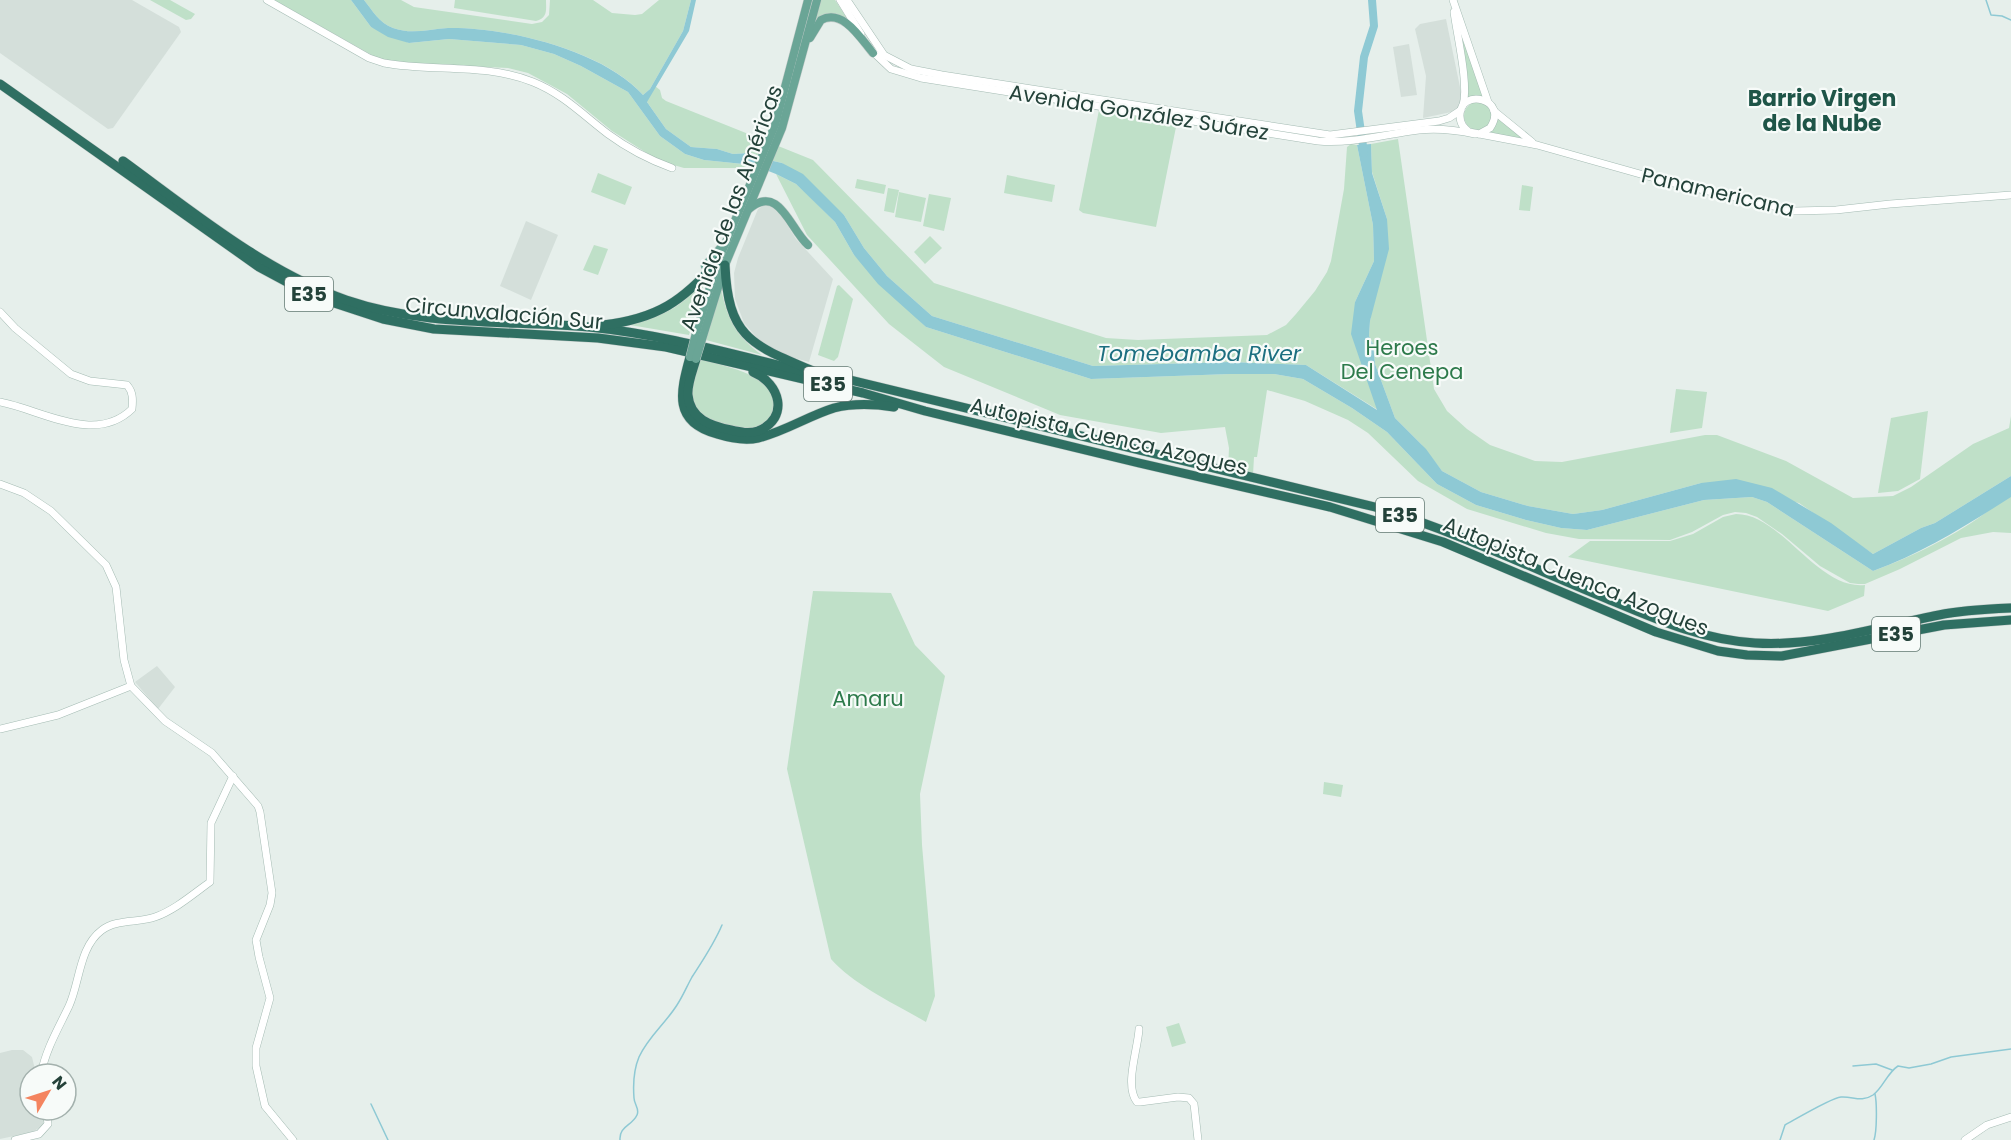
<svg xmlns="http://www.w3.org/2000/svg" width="2011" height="1140" viewBox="0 0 2011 1140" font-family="Poppins,sans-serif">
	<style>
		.built { fill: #d4dfda }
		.green { fill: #bfe0c8 }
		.water { fill: #8ec9d4 }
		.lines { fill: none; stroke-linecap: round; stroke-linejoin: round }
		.stream { stroke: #8ec9d4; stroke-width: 1.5 }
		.river { stroke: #8ec9d4; stroke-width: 8 }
		.secondary-casing { stroke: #a4bbb3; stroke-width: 8 }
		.primary-casing { stroke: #c2cac8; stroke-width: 9 }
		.highway-casing { stroke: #c2cac8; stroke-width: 10 }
		.secondary { stroke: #fff; stroke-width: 7 }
		.primary { stroke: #6aa596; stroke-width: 8 }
		.highway { stroke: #2f6f62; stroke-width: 9 }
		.primary-bridge-casing { stroke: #c2cac8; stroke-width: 9; stroke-linecap: butt }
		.primary-bridge { stroke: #6aa596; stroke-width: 8 }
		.labels { text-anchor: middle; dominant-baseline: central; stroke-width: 4.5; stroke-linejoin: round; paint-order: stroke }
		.shield { fill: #f7fbf9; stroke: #637a73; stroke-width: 1.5 }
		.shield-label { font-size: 20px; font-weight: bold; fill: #24423a }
		.street-label { font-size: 21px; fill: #24423a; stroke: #f7fbf9 }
		.park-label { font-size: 21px; fill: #2d7a4b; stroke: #f7fbf9 }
		.neighbourhood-label { font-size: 22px; font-weight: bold; fill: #1f5548; stroke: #f7fbf9 }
		.water-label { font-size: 22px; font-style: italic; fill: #1c6f80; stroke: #f7fbf9 }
	</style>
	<rect width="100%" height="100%" fill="#e6efeb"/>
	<!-- built -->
	<g class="built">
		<polygon points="0,0 132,0 179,27 181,32 113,128 108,129 0,53"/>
		<polygon points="1446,19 1462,97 1456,111 1423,118 1426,76 1415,29 1420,24"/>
		<polygon points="1409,44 1417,95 1401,97 1393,47"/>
		<polygon points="766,204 776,207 796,239 833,279 809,362 780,354 758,339 744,323 735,299 734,273 738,258 758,209"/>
		<polygon points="526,221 558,235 531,300 500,286"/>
		<polygon points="157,666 175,687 158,709 135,682"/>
		<polygon points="12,1050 23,1050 32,1057 36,1074 30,1074 30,1110 42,1110 44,1120 43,1125 33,1132 0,1139 0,1053"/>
	</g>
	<!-- green -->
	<g class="green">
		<polygon points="150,0 170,0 195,14 191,19 186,20"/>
		<polygon points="274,0 351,0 371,27 409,43 449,39 521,45 554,54 581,66 628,92 660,136 685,154 704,160 753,165 750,168 684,168 670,164 653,157 612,131 567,94 528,73 508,68 421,64 379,59"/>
		<path d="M364,0H401L414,7L532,24L542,22L549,15L550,0H593L612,13L635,15L642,14L659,0H691L683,31L650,89L643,95C604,50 506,27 448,28C429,29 412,35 393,28C379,23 373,11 364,0Z"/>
		<path d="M455,0H546C546,10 548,18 536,21L454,8Z"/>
		<path d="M819,0H835L850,23C837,13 829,12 814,21Z"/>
		<polygon points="1459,27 1484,96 1468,99"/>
		<polygon points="655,86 660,90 662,98 666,101 813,160 934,283 1106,338 1138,340 1267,335 1286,325 1296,314 1315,291 1327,272 1331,261 1344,189 1347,147 1351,144 1357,145 1373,225 1374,261 1355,302 1360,359 1378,410 1306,365 1231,362 1093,366 932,316 887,276 864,248 844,215 782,163 755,157 749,153 733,154 717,149 691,147 666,129 645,99"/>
		<circle cx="1478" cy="116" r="14"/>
		<polygon points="1099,110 1177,122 1156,227 1083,213 1079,210"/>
		<polygon points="1499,118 1525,141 1490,133"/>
		<polygon points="1398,139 1434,389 1447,411 1467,429 1490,445 1535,461 1562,462 1705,435 1717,435 1786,461 1853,498 1893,496 1911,487 1973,444 2009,428 2011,416 2011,476 1935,523 1921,528 1873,554 1799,503 1701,483 1602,510 1573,514 1528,506 1481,492 1442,471 1421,444 1395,418 1375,364 1373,344 1369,336 1370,321 1387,219 1372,172 1371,144"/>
		<polygon points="598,173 632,187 625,205 591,192"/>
		<path d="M776,174L796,184L809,196L835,222L854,255L926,327L1091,379L1230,374H1274L1303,379L1352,408L1387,432L1437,484L1476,505L1526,520L1561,528L1587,530L1704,500L1752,497L1767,502L1873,571C1920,554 1976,526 2011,491V533L1993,532L1961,538L1900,569L1865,584H1858L1850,583L1820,566L1782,534L1757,517L1746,513L1735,512L1723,515L1692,532L1670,540L1579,539L1546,533L1467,509L1418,481L1368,433L1348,420L1305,401L1267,390L1257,457H1254L1253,475L1228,469L1229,448L1225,427L1161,433L1060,415L944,367L889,324L807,235Z"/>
		<polygon points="1007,175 1055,185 1052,202 1004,193"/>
		<polygon points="857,179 886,185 884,194 855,188"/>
		<polygon points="1522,185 1533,187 1530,211 1519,210"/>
		<polygon points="888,188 899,190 894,213 884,211"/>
		<polygon points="899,192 926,198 921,222 895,217"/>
		<polygon points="929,194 951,198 944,231 923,226"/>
		<polygon points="930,236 942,248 925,264 914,252"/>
		<polygon points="594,245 608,249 598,275 583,270"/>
		<path d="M706,277L689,335L630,325C670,312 679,310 706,277Z"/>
		<polygon points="839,285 853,299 838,357 834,361 818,355 837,286"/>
		<path d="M721,288C727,319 736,336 762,355L706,340Z"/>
		<path d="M701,359C720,365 741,369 758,379C766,383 769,389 772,396C777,412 767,428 750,430C746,430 740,428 737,427C718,424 694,418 692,395C691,383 697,370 701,359Z"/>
		<polygon points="1676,389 1707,392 1702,428 1670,433"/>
		<polygon points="1928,411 1920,479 1898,491 1878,493 1891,418"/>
		<path d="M1736,514C1782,514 1817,590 1865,585L1864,596L1828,611L1568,557L1590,541H1670L1693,534L1723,517Z"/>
		<path d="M813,591L891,593L915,645L945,676L920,794L922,845L935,996L926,1022C895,1004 854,985 831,959L787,769Z"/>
		<polygon points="1324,782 1343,785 1341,797 1323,794"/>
		<polygon points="1179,1023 1186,1043 1172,1047 1166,1027"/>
	</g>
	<!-- water -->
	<path class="water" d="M351,0H364C373,11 379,23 393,28C412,35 429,29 448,28C506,27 603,50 643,95L650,89L683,31L691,0H696L689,31L647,102L666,129L691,147L717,149L733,154L749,153L755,157L782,163L803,174L844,215L864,248L887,276L932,316L1093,366L1231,362L1306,365L1377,410L1351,334L1355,302L1374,261L1373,225L1357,145L1371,144L1372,173L1387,219L1389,249L1370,321L1369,336L1373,344L1375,364L1395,418L1426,449L1442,471L1481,492L1528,506L1573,514L1602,510L1701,483L1736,479L1772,488L1831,523L1873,554L1921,528L1935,523L2011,476V497C1967,525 1923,553 1873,571L1767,502L1752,497L1704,500L1587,530L1561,528L1526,520L1476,505L1437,484L1387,432L1352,408L1303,379L1274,374H1230L1091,379L926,327L878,284L854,255L835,222L796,184L776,174L753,165L704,160L685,154L660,136L628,92L581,66L554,54L521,45L449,39L409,43L388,37L371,27Z"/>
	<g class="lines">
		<!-- stream -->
		<g class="stream">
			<polyline points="1986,0 1991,15 2002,16 2011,20"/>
			<polyline points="1853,1066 1876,1064 1892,1070"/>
			<polyline points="371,1104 388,1140"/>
			<path d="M620,1140C619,1126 632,1126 637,1115C640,1109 634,1104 634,1098C633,1085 634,1069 639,1057C648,1037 665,1024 677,1005C683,996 687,986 692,977C703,960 714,944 722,925"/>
			<path d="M1780,1140L1785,1125C1796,1119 1831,1098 1841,1097C1853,1096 1861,1103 1873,1095C1883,1088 1887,1073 1898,1066L1909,1068L1931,1064L1951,1057L2011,1049"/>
			<path d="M1874,1140C1877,1131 1877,1103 1875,1094"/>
		</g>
		<!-- river -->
		<polyline class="river" points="1364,153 1358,111 1364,57 1374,26 1372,0"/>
		<defs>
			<g id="secondary">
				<path d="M267,0L369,58L384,63C432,72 487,63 533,82C563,94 583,115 608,134C627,148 650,160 672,168"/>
				<polyline points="840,0 861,34"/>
				<polyline points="847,0 884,55 911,69 942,75 1330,135 1439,121 1449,118 1461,110"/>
				<polyline points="1453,0 1488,102"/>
				<path d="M1454,12C1457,35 1469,85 1463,105"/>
				<path d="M872,51L891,69L921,78L1318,141C1352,144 1386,134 1419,130C1438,128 1456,130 1475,134"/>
				<polyline points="1494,111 1532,142"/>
				<path d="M1479,134L1490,128C1510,98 1459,87 1460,116C1460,124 1464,128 1469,132L1537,145L1665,181L1795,211L1836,210L1890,204L2011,195"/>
				<path d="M0,312L15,328L71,374L90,381L127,385C133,392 133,399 132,409C95,445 42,410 0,402"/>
				<polyline points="0,484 24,493 51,511 106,565 116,587 124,660 131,686 165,721 212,753 258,806 260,812 272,893 270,905 256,940 259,957 270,998 256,1048 256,1066 265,1106 293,1140"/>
				<polyline points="0,729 58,715 131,686"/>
				<path d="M1139,1029C1138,1049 1124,1086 1137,1102H1140L1178,1097L1189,1098L1194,1104L1198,1140"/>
				<path d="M41,1074C46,1049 58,1029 69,1006C80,982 79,947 102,930C116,919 139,923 155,917C175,910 193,894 210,882L211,823L233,776"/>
				<polyline points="15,1140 39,1134 48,1124 46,1110"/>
				<polyline points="1965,1140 1987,1125 2011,1117"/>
			</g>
			<g id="primary">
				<path d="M810,38L821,20C843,8 861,39 873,53"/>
				<path d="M749,209C779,183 790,229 808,245"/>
				<polyline points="705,266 723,245"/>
				<polyline points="696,333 718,261 775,125 808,0"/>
				<polyline points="703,336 725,265 782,128 817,0"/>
			</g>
			<g id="highway">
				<polyline points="0,84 259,267 313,296 383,319 434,329 598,338 666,347 863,393 925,411 1139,463 1330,507 1443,542 1656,632 1718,651 1747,655 1782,656 1944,625 2011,620"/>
				<path d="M123,161C193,212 264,271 346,300C425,327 507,320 589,327C661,334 731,354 802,371"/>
				<path d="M725,265C728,338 752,345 813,371L1375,507C1455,531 1530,567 1608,599C1656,619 1702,640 1755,643C1817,647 1878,627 1939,615C1962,610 1987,609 2011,608"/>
				<path d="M603,325C657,319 683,301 718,261"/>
				<path d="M690,357C680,393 673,422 717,434C730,438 744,441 758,438C784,432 808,416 834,408C854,403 874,404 894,407"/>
				<path d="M696,359C693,370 687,384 688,395C690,419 711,426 731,430C740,432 749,434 758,431C790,418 780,383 753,372"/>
			</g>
		</defs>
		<!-- secondary casing -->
		<use href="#secondary" class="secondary-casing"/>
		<!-- primary casing -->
		<use href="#primary" class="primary-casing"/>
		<!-- highway casing -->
		<use href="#highway" class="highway-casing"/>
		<!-- secondary -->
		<use href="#secondary" class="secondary"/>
		<!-- primary -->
		<use href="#primary" class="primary"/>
		<!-- highway -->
		<use href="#highway" class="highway"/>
		<defs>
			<g id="primary-bridge">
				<polyline points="690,357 696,333"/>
				<polyline points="696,359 703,336"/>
			</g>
		</defs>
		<!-- primary-bridge casing -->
		<use href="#primary-bridge" class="primary-bridge-casing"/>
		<!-- primary-bridge -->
		<use href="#primary-bridge" class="primary-bridge"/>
	</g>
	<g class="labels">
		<!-- shield labels -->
		<g class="shield">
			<rect x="285" y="277" width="48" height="34" rx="4.5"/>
			<rect x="804" y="367" width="48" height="34" rx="4.5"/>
			<rect x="1376" y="498" width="48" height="34" rx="4.5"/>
			<rect x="1872" y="617" width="48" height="34" rx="4.5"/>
		</g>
		<g class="shield-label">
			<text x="309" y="294">E35</text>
			<text x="828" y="384">E35</text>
			<text x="1400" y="515">E35</text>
			<text x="1896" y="634">E35</text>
		</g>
		<!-- street labels -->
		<g class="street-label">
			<text transform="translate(1139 112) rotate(9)">Avenida González Suárez</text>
			<text transform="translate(1718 192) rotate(13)">Panamericana</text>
			<text transform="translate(731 208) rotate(-70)">Avenida de las Américas</text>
			<text transform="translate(504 313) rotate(5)">Circunvalación Sur</text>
			<text transform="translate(1109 436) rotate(13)">Autopista Cuenca Azogues</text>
			<text transform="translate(1576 576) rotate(22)">Autopista Cuenca Azogues</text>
		</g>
		<!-- park labels -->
		<g class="park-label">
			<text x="1402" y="347">Heroes<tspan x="1402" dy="24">Del Cenepa</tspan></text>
			<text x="868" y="698">Amaru</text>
		</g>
		<!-- neighbourhood labels -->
		<g class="neighbourhood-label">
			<text x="1822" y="98">Barrio Virgen<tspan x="1822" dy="25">de la Nube</tspan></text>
		</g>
		<!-- water labels -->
		<g class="water-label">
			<text x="1199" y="353">Tomebamba River</text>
		</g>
	</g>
	<!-- north arrow -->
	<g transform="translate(48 1092) rotate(51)"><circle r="28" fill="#f7fbf9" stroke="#a3b1ad" stroke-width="1.5"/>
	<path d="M0-4.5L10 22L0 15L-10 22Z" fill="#f4845f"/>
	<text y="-9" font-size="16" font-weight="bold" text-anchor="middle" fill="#24423a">N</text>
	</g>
</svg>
